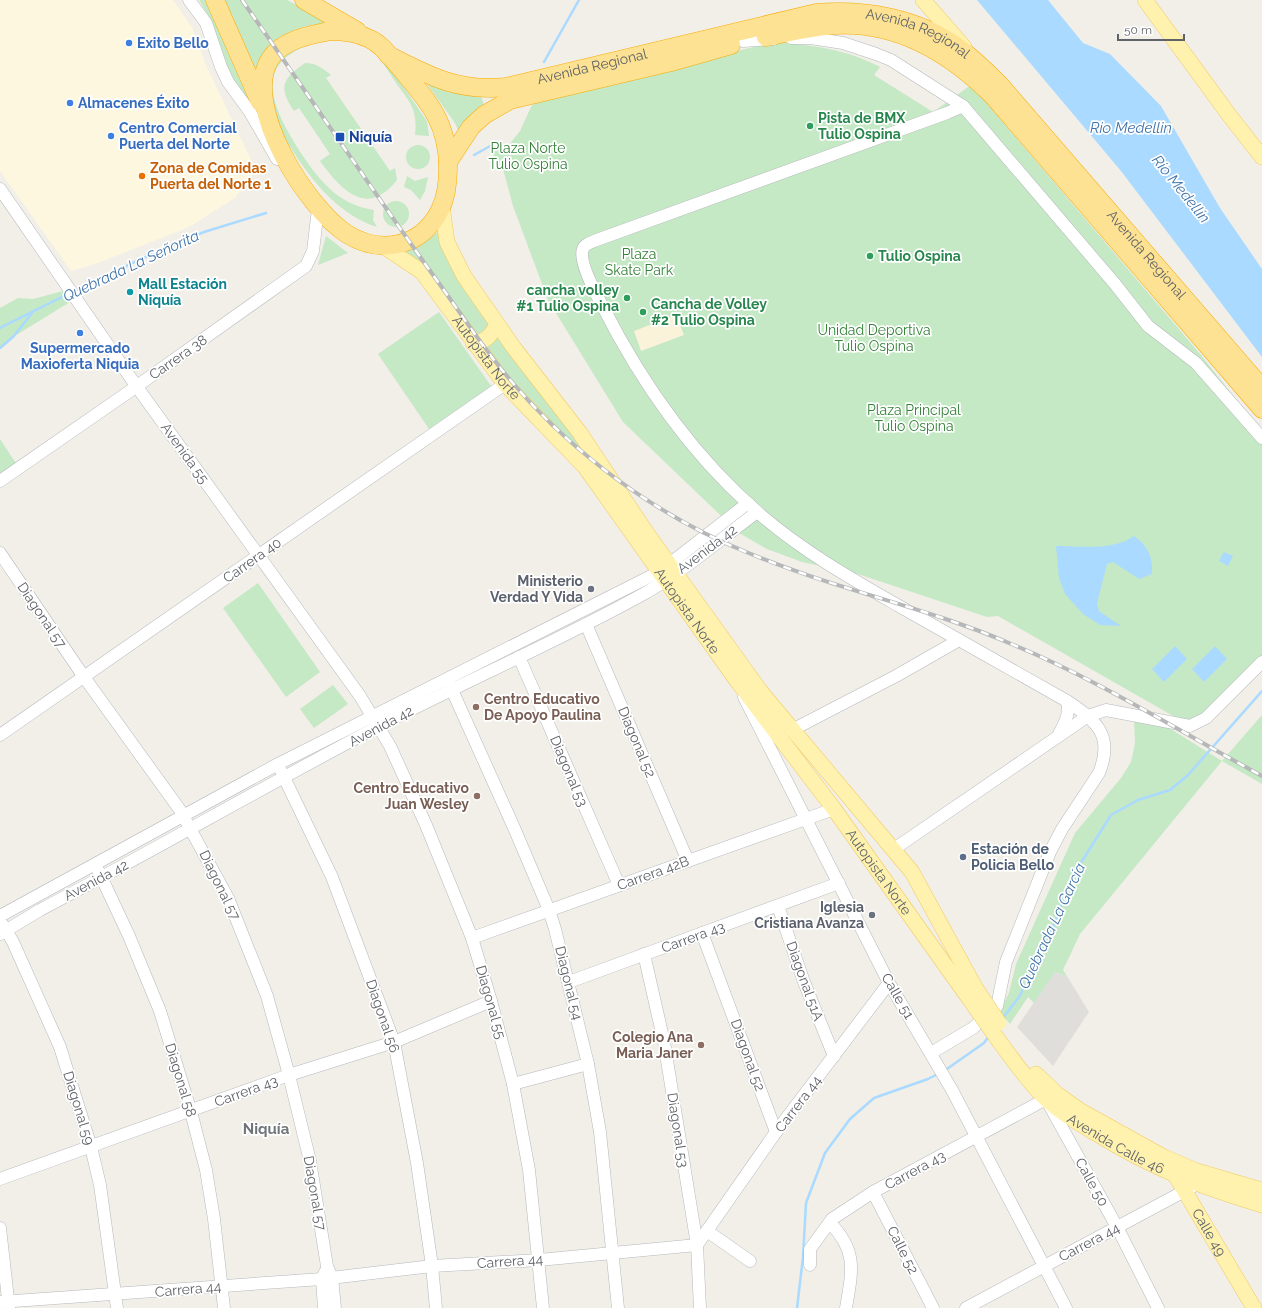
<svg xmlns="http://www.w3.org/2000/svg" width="1262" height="1308" viewBox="0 0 1262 1308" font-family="Raleway,sans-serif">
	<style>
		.commercial { fill: #fef7e0 }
		.industrial { fill: #e0deda }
		.green { fill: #c5e8c5 }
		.sand { fill: #fbf3d9 }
		.water { fill: #aadaff }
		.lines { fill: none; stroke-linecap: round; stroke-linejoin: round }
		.stream { stroke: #aadaff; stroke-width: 2.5 }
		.minor-casing { stroke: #b5b8bc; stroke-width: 13 }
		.major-casing { stroke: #f2c960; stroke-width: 16 }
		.highway-casing { stroke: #f9ab00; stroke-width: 19 }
		.minor { stroke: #fff; stroke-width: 12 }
		.major { stroke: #fff2af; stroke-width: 15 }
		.highway { stroke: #fde293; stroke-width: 18 }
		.rail-casing { stroke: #b6b7b8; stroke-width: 4 }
		.rail { stroke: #fff; stroke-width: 2.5; stroke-dasharray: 8; stroke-linecap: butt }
		.major-bridge-casing { stroke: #f2c960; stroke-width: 16; stroke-linecap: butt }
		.major-bridge { stroke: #fff2af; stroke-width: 15 }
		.shop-dot { fill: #3f7fe0; stroke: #fff; stroke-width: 1.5 }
		.leisure-dot { fill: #2e9e5b; stroke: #fff; stroke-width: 1.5 }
		.transit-dot { fill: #1a4fb4; stroke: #fff; stroke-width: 1.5 }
		.food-dot { fill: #e8710a; stroke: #fff; stroke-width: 1.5 }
		.culture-dot { fill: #0f9aa8; stroke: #fff; stroke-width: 1.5 }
		.worship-dot { fill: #6b7280; stroke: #fff; stroke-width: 1.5 }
		.education-dot { fill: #8d6e63; stroke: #fff; stroke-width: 1.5 }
		.service-dot { fill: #5c6f8a; stroke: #fff; stroke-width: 1.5 }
		.labels { text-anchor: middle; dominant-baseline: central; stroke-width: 3.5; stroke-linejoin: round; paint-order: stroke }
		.street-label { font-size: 14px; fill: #5f6368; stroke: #fff }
		.shop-label { font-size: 14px; font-weight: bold; fill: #366cbe; stroke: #fff; text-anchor: start }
		.leisure-label { font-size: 14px; font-weight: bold; fill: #27864d; stroke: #fff; text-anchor: start }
		.transit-label { font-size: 14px; font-weight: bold; fill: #164399; stroke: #fff; text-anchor: start }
		.park-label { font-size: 14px; fill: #348238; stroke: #fff }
		.food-label { font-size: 14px; font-weight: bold; fill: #c56008; stroke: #fff; text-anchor: start }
		.culture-label { font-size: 14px; font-weight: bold; fill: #0d838f; stroke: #fff; text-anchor: start }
		.worship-label { font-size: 14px; font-weight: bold; fill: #5b616d; stroke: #fff; text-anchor: end }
		.education-label { font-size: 14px; font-weight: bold; fill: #785e54; stroke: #fff; text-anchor: end }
		.service-label { font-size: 14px; font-weight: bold; fill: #4e5e75; stroke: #fff; text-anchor: start }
		.water-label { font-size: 15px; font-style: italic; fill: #4174aa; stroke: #fff }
		.neighbourhood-label { font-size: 15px; font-weight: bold; fill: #70757a; stroke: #fff }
	</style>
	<rect width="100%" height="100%" fill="#f1efe8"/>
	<!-- commercial -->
	<polygon class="commercial" points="0,0 173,0 193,29 205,63 253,164 252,176 235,198 189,227 98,263 71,271 0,171"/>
	<!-- industrial -->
	<polygon class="industrial" points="1055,972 1067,976 1089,1012 1053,1066 1017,1027"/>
	<!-- green -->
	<g class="green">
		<polygon points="199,0 207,0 259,120 225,71 216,35 208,15"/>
		<path d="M222,0H287L329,22C291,28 269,34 254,73Z"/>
		<path d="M347,36L368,42L380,53L427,121L429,136L415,135C418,110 410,102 396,83C388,71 379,54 366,46C341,30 276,46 273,80C270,104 287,130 299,150C318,179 338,205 374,210L373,220L377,227C342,216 316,186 296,156C252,91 258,40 347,36Z"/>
		<path d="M774,42C812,45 846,49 880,67L874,75L933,112L971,85L1201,355L1262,432V661L1189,725L998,616L987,617L858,574L802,562L767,549L739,533L623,422L548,300L513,206L502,165L496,162L492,152L508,146L520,131L531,107L538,99Z"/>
		<path d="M305,63C317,63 322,68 331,75L326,78L390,171L395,168L397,180C366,219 341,189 320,161L330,154L299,108L294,111C278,87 282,79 305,63Z"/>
		<polygon points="420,74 480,93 484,105 459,133 455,123"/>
		<circle cx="418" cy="157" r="12"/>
		<polygon points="407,176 415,181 428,177 425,191 420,200 411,190 404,187"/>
		<circle cx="396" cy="214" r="13"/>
		<polygon points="439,231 614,490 573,450 467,330 392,250 429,239"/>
		<polygon points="326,236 348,253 318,265"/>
		<polygon points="63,291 70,302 13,337 0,348 0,308 18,298 33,299"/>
		<polygon points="439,312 491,386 429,429 378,354"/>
		<polygon points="0,439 19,468 0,481"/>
		<polygon points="258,583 320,672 286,697 223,608"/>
		<polygon points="333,685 348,704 314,728 300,709"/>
		<polygon points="1262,715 1262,784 1222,761 1080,934 1063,970 1067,976 1055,972 1034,1003 1028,997 1010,1024 999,1011 1009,993 1016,964 1075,833 1121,778 1131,762 1135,743 1134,721 1169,728 1222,761"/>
	</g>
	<!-- sand -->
	<polygon class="sand" points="676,315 684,335 641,351 634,331"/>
	<!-- water -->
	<g class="water">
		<polygon points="977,0 1048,0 1083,43 1110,54 1161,106 1220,208 1262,269 1262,357 1121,171"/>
		<path d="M1134,536C1148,546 1153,557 1152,574L1139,579L1113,562L1107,564L1097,603L1099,611L1121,626L1100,625L1083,614L1065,594L1059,578L1056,546C1080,546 1114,551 1134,536Z"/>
		<polygon points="1224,552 1233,556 1228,566 1219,561"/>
		<polygon points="1175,646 1187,659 1164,682 1152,669"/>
		<polygon points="1215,646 1227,659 1204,682 1192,669"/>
	</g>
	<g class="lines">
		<!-- stream -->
		<g class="stream">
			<polyline points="544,62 579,0"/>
			<polyline points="474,155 492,145"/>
			<polyline points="74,291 141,259 204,232 266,213"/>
			<polyline points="0,328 68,294"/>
			<polyline points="0,348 13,337 32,313"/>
			<polyline points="1002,1019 1019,997 1049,938 1072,877 1111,815 1138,800 1170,790 1188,775 1262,691"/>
			<polyline points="944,1071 984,1043 989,1036"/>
			<polyline points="797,1308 803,1257 806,1203 825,1153 850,1119 874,1098 928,1079 938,1074"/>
		</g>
		<defs>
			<g id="minor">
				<polyline points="189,0 206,23 221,67 228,82 250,112 277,159"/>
				<polyline points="791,38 811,38 843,43 876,54 891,60 963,106 1115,284 1148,326 1196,363 1262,438"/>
				<polyline points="743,41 773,39"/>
				<polyline points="0,189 137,387 360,696 390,746 426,825 472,938 491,1001 513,1084 529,1170 543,1308"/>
				<polyline points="0,481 130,391 306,266 313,251 318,209"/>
				<polyline points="0,553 84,677 180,810 228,898 267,996 289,1075 310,1161 327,1266 332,1278 335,1308"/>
				<polyline points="586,624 688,861"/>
				<polyline points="519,657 619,885"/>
				<polyline points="448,681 515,830 549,910 555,929 588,1064 600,1132 618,1308"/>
				<polyline points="744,697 889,983 952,1090 1066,1308"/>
				<polyline points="792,730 896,676 959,640"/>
				<path d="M1059,734C1065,723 1070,714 1067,701"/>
				<polyline points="0,735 505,384"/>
				<polyline points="281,771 332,877 394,1042 417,1163 432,1266 436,1308"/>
				<polyline points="894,849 1088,716 1106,710 1190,726 1206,718 1262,662"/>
				<polyline points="98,870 129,936 160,1011 191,1112 206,1170 214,1219 224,1308"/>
				<polyline points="778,906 804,982 834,1056"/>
				<polyline points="0,916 278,764 659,572 748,503"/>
				<polyline points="3,925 13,942 60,1047 91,1147 100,1185 117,1308"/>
				<polyline points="702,933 776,1132"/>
				<path d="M0,934L40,910C157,849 271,782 389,721C474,677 563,639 647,592C686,569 721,539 757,512"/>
				<polyline points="472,938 834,809"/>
				<polyline points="644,954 664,1042 697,1245 700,1308"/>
				<polyline points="569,982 839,883"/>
				<path d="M931,1053L973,1028L997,1006L1006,962L1050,852L1062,829L1099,773C1114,736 1097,721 1067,701C1011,669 955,638 899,606C852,579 804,552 762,516C694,458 642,384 602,305C596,294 578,261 583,249C584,245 590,243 594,241L947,113L963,106"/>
				<polyline points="513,1084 588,1064"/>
				<polyline points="0,1179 289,1075 394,1042 491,1001"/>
				<polyline points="873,1192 933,1308"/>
				<path d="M830,1223C858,1251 852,1272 846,1308"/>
				<polyline points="0,1228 9,1308"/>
				<polyline points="707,1231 750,1261"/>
				<polyline points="810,1265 810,1249 832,1219 873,1192 1046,1099 1117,1227 1158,1308"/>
				<polyline points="0,1302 322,1279 432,1266 539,1260 697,1245 776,1132 889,983"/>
				<polyline points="324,1308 322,1279 325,1272"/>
				<polyline points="966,1308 1192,1187"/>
			</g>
			<g id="major">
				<polyline points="923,0 964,47"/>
				<polyline points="1145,0 1229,115 1262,157"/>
				<polyline points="442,206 447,242 464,276 514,348 580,433 648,535 761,692 912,872 976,989"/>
				<path id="s1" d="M383,246L422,272L505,384L585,467L737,681L834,809L968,997"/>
				<path d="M473,343C485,343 491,335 497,325"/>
				<path id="s2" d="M999,1041C1014,1061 1028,1082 1047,1100C1062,1114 1080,1124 1097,1134C1153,1169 1200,1186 1262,1205"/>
				<polyline points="1036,1074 1057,1094 1081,1111 1164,1157 1197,1171 1262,1190"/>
				<path id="s3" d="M1174,1173L1254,1308"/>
			</g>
			<g id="highway">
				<polyline points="215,0 260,102"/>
				<polyline points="304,0 357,31"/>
				<path d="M330,31C344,31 358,33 370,39C383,45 392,59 401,69C429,102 448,123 448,168C448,182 446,198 440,210C431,228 418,240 398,244C380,248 363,244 347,234C308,209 241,106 270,59C282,40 309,35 330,31Z"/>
				<path d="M766,37C788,32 811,27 834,25C898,21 950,53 993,96L1262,409"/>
				<path id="s4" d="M388,55C429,76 458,92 506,87L816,13C866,9 918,18 959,48C974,59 987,72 1000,85L1262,388"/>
				<polyline points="448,162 471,127 484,115 510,100 671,62 731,45"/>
			</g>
		</defs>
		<!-- minor casing -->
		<use href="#minor" class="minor-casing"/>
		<!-- major casing -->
		<use href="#major" class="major-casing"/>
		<!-- highway casing -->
		<use href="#highway" class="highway-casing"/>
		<!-- minor -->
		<use href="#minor" class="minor"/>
		<!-- major -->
		<use href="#major" class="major"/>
		<!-- highway -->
		<use href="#highway" class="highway"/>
		<defs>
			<path id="rail" d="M242,0C304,89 365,179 428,268C453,302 476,338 502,370C531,406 565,439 602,468C647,503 698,533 751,554C835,589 925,607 1009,643C1097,679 1179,731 1262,776"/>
		</defs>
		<!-- rail casing -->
		<use href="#rail" class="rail-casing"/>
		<!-- rail -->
		<use href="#rail" class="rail"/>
		<defs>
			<g id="major-bridge">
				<polyline points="976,989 999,1023"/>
				<polyline points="968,997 999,1041"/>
			</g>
		</defs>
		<!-- major-bridge casing -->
		<use href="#major-bridge" class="major-bridge-casing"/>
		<!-- major-bridge -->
		<use href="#major-bridge" class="major-bridge"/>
	</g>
	<!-- markers -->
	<g class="shop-dot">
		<circle cx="129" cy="43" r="4"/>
		<circle cx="70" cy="103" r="4"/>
		<circle cx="111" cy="136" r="4"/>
		<circle cx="80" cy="333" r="4"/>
	</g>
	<g class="leisure-dot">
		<circle cx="810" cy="126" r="4"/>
		<circle cx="870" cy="256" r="4"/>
		<circle cx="627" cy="298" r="4"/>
		<circle cx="643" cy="312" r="4"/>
	</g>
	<rect class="transit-dot" x="335" y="132" width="10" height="10" rx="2"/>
	<circle class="food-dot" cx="142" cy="176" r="4"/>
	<circle class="culture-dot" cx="130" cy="292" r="4"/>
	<g class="worship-dot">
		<circle cx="591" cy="589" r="4"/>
		<circle cx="872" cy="915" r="4"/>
	</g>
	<g class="education-dot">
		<circle cx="476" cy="707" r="4"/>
		<circle cx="477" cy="796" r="4"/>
		<circle cx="701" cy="1045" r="4"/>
	</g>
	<circle class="service-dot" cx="963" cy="857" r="4"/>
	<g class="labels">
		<!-- street labels -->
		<g class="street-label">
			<text stroke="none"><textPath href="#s4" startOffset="549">Avenida Regional</textPath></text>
			<text stroke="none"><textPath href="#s4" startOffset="213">Avenida Regional</textPath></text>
			<text stroke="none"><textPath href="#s4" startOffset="873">Avenida Regional</textPath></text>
			<text transform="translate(178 357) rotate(-35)">Carrera 38</text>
			<text stroke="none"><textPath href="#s1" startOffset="154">Autopista Norte</textPath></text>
			<text transform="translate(185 453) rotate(54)">Avenida 55</text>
			<text transform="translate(707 549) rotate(-37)">Avenida 42</text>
			<text transform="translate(252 560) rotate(-35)">Carrera 40</text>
			<text stroke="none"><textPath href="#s1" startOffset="478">Autopista Norte</textPath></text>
			<text transform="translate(42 615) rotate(56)">Diagonal 57</text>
			<text transform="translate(381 726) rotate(-28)">Avenida 42</text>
			<text transform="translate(637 742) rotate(67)">Diagonal 52</text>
			<text transform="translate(569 771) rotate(67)">Diagonal 53</text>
			<text stroke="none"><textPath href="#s1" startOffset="802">Autopista Norte</textPath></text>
			<text transform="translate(653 873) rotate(-20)">Carrera 42B</text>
			<text transform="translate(96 880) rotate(-28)">Avenida 42</text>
			<text transform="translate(220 885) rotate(64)">Diagonal 57</text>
			<text transform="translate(693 937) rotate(-20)">Carrera 43</text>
			<text transform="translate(805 981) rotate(70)">Diagonal 51A</text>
			<text transform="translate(569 983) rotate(76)">Diagonal 54</text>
			<text transform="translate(898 996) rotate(60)">Calle 51</text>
			<text transform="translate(491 1002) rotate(74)">Diagonal 55</text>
			<text transform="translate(383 1016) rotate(71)">Diagonal 56</text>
			<text transform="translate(748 1055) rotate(70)">Diagonal 52</text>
			<text transform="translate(181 1080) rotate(73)">Diagonal 58</text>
			<text transform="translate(246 1091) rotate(-20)">Carrera 43</text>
			<text transform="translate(798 1104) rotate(-53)">Carrera 44</text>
			<text transform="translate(79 1108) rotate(73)">Diagonal 59</text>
			<text transform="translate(678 1130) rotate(81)">Diagonal 53</text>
			<text stroke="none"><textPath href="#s2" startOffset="158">Avenida Calle 46</textPath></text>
			<text transform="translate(915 1170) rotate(-28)">Carrera 43</text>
			<text transform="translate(1092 1182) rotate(61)">Calle 50</text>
			<text transform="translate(315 1193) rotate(80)">Diagonal 57</text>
			<text stroke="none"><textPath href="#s3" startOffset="69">Calle 49</textPath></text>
			<text transform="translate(1089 1242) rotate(-28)">Carrera 44</text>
			<text transform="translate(903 1250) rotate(63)">Calle 52</text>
			<text transform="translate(510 1261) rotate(-4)">Carrera 44</text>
			<text transform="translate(188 1289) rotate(-5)">Carrera 44</text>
		</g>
		<!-- shop labels -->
		<g class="shop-label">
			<text x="137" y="43">Exito Bello</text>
			<text x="78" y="103">Almacenes Éxito</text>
			<text x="119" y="128">Centro Comercial<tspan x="119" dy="16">Puerta del Norte</tspan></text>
			<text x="80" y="348" text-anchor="middle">Supermercado<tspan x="80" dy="16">Maxioferta Niquia</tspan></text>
		</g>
		<!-- leisure labels -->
		<g class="leisure-label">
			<text x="818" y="118">Pista de BMX<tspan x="818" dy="16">Tulio Ospina</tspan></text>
			<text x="878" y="256">Tulio Ospina</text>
			<text x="619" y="290" text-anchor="end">cancha volley<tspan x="619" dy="16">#1 Tulio Ospina</tspan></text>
			<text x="651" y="304">Cancha de Volley<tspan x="651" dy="16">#2 Tulio Ospina</tspan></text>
		</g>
		<!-- transit labels -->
		<g class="transit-label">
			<text x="349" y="137">Niquía</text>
		</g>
		<!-- park labels -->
		<g class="park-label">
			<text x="528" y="148">Plaza Norte<tspan x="528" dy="16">Tulio Ospina</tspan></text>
			<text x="639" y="254">Plaza<tspan x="639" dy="16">Skate Park</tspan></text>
			<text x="874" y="330">Unidad Deportiva<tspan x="874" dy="16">Tulio Ospina</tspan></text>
			<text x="914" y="410">Plaza Principal<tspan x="914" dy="16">Tulio Ospina</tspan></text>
		</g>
		<!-- food labels -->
		<g class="food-label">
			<text x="150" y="168">Zona de Comidas<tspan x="150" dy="16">Puerta del Norte 1</tspan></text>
		</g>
		<!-- culture labels -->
		<g class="culture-label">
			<text x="138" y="284">Mall Estación<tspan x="138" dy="16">Niquía</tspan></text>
		</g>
		<!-- worship labels -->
		<g class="worship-label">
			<text x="583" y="581">Ministerio<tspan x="583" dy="16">Verdad Y Vida</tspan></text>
			<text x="864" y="907">Iglesia<tspan x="864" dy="16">Cristiana Avanza</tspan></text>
		</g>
		<!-- education labels -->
		<g class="education-label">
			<text x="484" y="699" text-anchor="start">Centro Educativo<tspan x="484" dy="16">De Apoyo Paulina</tspan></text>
			<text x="469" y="788">Centro Educativo<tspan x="469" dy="16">Juan Wesley</tspan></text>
			<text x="693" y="1037">Colegio Ana<tspan x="693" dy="16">Maria Janer</tspan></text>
		</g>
		<!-- service labels -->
		<g class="service-label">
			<text x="971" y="849">Estación de<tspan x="971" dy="16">Policia Bello</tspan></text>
		</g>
		<!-- water labels -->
		<g class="water-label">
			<text x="1131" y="128">Rio Medellin</text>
			<text transform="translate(1181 189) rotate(51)">Río Medellín</text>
			<text transform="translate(131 266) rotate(-25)">Quebrada La Señorita</text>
			<text transform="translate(1052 926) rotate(-65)">Quebrada La García</text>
		</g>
		<!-- neighbourhood labels -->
		<g class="neighbourhood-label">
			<text x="266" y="1129">Niquía</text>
		</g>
	</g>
	<!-- scale -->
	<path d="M1118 34v6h66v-6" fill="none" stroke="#5f6368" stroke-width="2"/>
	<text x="1124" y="34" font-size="12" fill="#5f6368" stroke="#ffffff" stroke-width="3" paint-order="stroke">50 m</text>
</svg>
